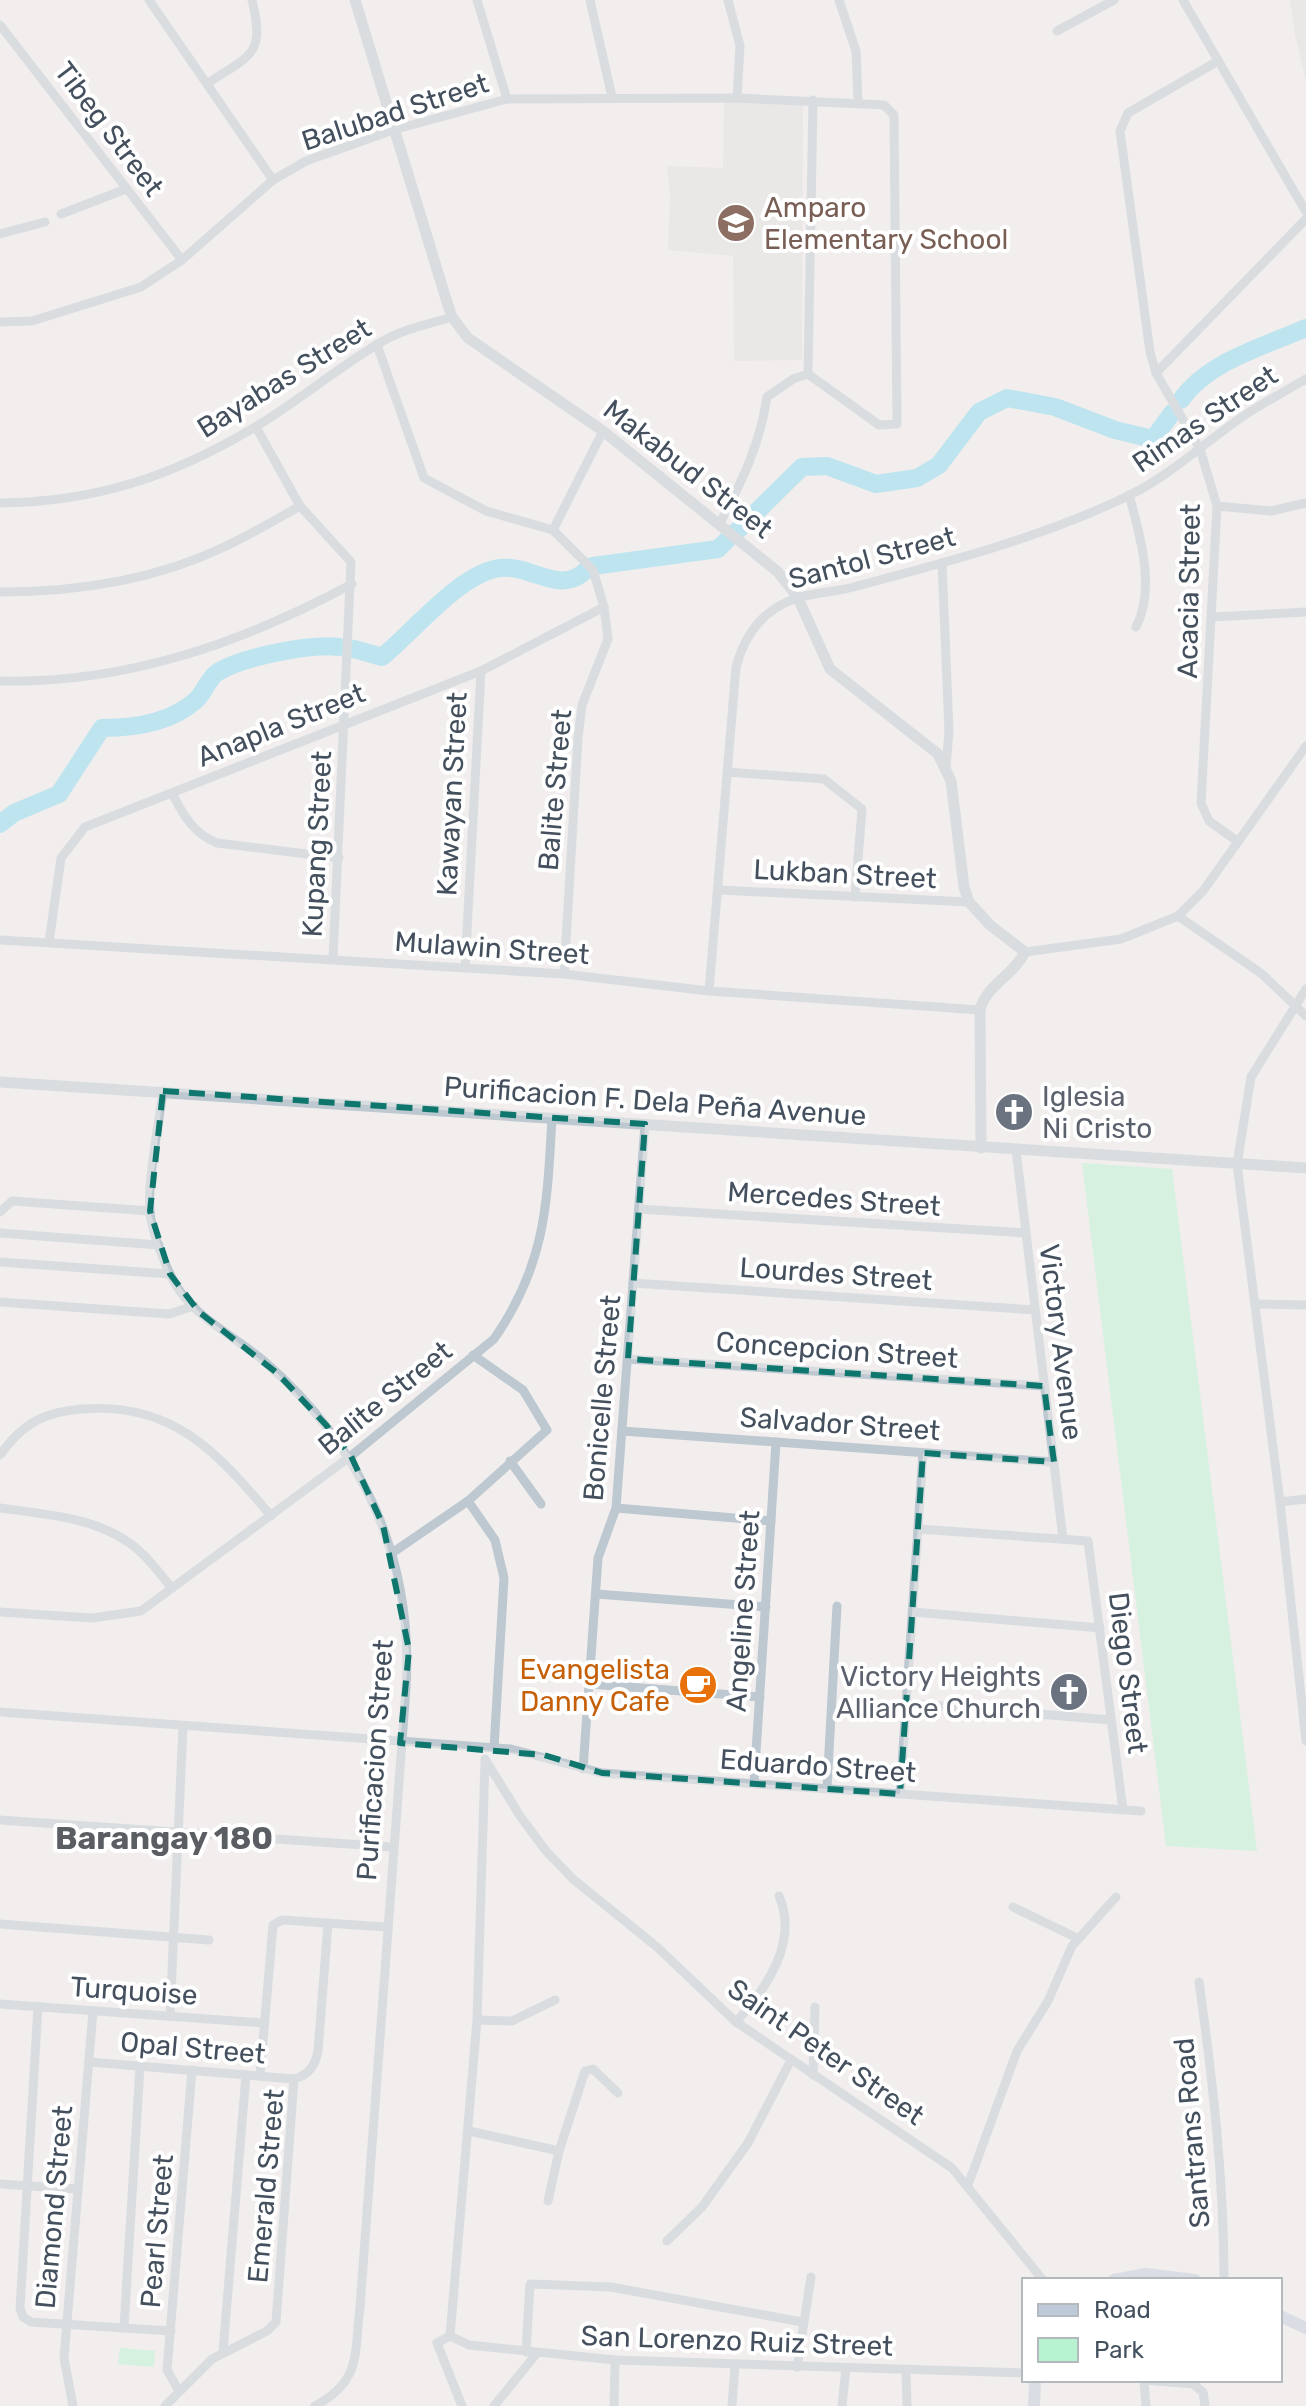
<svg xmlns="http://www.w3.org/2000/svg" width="1306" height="2406" viewBox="0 0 1306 2406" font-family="Rubik,sans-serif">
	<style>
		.education { fill: #e2dfdf }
		.green { fill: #b7f3d1 }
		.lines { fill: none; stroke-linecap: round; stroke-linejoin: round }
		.river { stroke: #81d7f4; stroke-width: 18 }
		.minor { stroke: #bdc8d1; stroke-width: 9 }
		.tertiary { stroke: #bdc8d1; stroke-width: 11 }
		.secondary { stroke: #becad9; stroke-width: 12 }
		.marked { fill: none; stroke: #0f766e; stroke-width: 6; stroke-dasharray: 16 10; stroke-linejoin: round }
		.labels { text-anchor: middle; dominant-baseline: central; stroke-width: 8; stroke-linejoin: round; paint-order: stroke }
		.street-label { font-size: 28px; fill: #44505d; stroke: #fff }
		.education-label { font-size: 28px; fill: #785e54; stroke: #fff; text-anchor: start }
		.worship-label { font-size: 28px; fill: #5b616d; stroke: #fff; text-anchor: start }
		.food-label { font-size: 28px; fill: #c56008; stroke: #fff; text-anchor: end }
		.quarter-label { font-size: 32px; font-weight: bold; fill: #5a5e63; stroke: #fff }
	</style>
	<rect width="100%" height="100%" fill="#f1eeed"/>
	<!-- education -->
	<g class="education">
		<polygon points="1290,0 1306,0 1306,81 1295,34"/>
		<polygon points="724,101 803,103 802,360 734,361 733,256 668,250 670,196 667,166 723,168"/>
	</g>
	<!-- green -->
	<g class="green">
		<polygon points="1082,1163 1172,1169 1257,1851 1166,1846"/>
		<polygon points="120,2348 155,2351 154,2367 118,2364"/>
	</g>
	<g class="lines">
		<!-- river -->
		<g class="river">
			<path d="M1181,400C1208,361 1263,347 1306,328"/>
			<polyline points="735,533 802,467 827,466 876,484 917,478 939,465 979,412 1007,398 1055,407 1115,430 1153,439 1172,413"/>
			<polyline points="593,566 718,549 728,539"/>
			<path d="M354,649L382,657C414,631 460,573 500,568C531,564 561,597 587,569"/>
			<path d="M0,824L14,813L59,794L102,728C133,728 170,723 195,701C204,694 208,678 218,672C242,657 312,643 339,647"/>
		</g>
		<!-- minor -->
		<g class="minor">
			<polyline points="149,0 273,180"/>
			<polyline points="477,0 507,99"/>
			<polyline points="590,0 612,97"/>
			<polyline points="728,0 740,46 737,98"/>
			<polyline points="839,0 856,51 858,101"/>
			<polyline points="1183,0 1306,212"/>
			<polyline points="0,25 182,260"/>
			<polyline points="1057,31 1114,0"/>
			<polyline points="1218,61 1128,113 1120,131 1150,352 1156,373 1200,449 1217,506 1201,803 1209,821 1237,841"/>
			<path d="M208,83C252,54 265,55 252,0"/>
			<polyline points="61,214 126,189"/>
			<polyline points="0,234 45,222"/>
			<polyline points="0,322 32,321 141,287 182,260 273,180 306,161 393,130 507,99 737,98 884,105 894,115 897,424 879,425 808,374"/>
			<polyline points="377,345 424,478 486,511 553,530 593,570 604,607 608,639 582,705 578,738 564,974"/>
			<polyline points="1156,373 1306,219"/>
			<polyline points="256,427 300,506 351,562 333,958"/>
			<path d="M1129,495C1140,534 1156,590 1136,627"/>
			<path d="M0,503C96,502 173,476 255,427C299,401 338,367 383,341C403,329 430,324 452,317"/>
			<polyline points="1217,506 1271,511 1306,503"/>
			<path d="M720,523C742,481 760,445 767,397L793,379L808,374L813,100"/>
			<polyline points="553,530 603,431"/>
			<polyline points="942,563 949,731 946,767"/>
			<path d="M0,592C75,592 155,580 224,547C250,535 275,520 300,506"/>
			<polyline points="1214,617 1306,612"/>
			<path d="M0,681C125,684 242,643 352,584"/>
			<polyline points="727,772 824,779 862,809 855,897"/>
			<path d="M172,793C183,815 193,833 217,843L339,858"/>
			<polyline points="719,890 969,902"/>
			<polyline points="1178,916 1262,974 1306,1016"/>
			<polyline points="0,940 564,974 709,991 980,1010"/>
			<polyline points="49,942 61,858 85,827 481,671 604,607"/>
			<polyline points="1025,952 1121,939 1178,916 1203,891 1306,746"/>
			<polyline points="465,968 481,671"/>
			<polyline points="1306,989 1251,1077 1237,1164 1280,1502 1306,1741"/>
			<path d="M709,991L736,667C745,634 763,609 797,598C816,592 838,592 857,586C948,562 1043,537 1128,496C1173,474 1207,440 1248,413C1267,401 1287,390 1306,379"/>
			<path d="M163,1091C159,1123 147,1183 150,1212C152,1233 162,1257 171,1276C189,1315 232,1334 264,1361C362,1446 414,1558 406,1688L360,2307C354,2354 362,2381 315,2406"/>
			<polyline points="1016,1150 1063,1539"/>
			<polyline points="639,1209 1026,1233"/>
			<polyline points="0,1212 12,1201 150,1211"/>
			<polyline points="0,1233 159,1245"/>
			<polyline points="0,1262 170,1274"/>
			<polyline points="633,1283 1035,1310"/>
			<polyline points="0,1302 169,1314 194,1306"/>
			<polyline points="1255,1304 1306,1305"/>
			<polyline points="628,1359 1044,1386"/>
			<polyline points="622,1431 1054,1462"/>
			<path d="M0,1455C22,1424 43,1412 82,1409C173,1402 216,1451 271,1516"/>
			<polyline points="510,1461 541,1504"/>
			<polyline points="468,1501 495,1540 504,1578 494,1748"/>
			<polyline points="1280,1502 1306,1499"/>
			<path d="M0,1508C43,1514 92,1517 128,1542C145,1553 159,1573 172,1588"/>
			<polyline points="616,1508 771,1521"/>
			<polyline points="918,1529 1088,1541 1123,1810"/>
			<polyline points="392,1553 468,1501 547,1430 523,1390 473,1355"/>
			<polyline points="596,1594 766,1607"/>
			<path d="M0,1612L92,1618L141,1611L351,1456L494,1339C546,1264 547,1205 552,1118"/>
			<polyline points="913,1612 1100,1628"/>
			<polyline points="589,1684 760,1697"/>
			<polyline points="906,1703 1111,1720"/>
			<polyline points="0,1712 511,1749 602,1773 1141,1811"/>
			<polyline points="485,1759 520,1816 546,1851 573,1879 657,1947 736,2022 952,2168 1043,2280"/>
			<polyline points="583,1769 598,1558 616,1508 645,1124"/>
			<polyline points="754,1783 776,1442"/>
			<polyline points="827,1788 837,1606"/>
			<polyline points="900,1794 923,1453"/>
			<polyline points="0,1820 392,1847"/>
			<polyline points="1013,1907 1077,1938"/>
			<polyline points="0,1924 209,1940"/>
			<path d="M1199,1982C1213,2082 1224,2179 1224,2280"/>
			<polyline points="0,2004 264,2023"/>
			<polyline points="38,2006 20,2308 23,2317 31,2322 171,2331"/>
			<polyline points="170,2016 183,1726"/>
			<polyline points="477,2020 512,2021 555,2000"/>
			<path d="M736,2022C766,1989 799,1942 779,1896"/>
			<path d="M89,2062L294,2079C309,2075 315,2066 318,2051L328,1923"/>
			<polyline points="813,2075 815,2007"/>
			<polyline points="260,2076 273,1925 282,1920 386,1927"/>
			<polyline points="469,2131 559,2151"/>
			<polyline points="0,2184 77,2189"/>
			<polyline points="968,2185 1017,2051 1048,2001 1072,1946 1116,1897"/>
			<polyline points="548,2201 559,2151 585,2071 593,2069 618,2093"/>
			<polyline points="667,2241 702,2207 748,2143 791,2060"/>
			<polyline points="124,2327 140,2066"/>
			<polyline points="450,2336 477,2020 485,1761"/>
			<polyline points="450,2336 469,2345 615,2360 1024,2373"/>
			<polyline points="450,2336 437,2343 462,2406"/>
			<polyline points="223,2351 246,2075"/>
			<polyline points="526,2352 530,2284 611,2287 802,2322"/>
			<polyline points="797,2367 811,2277"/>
			<polyline points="906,2370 907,2406"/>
			<polyline points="1144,2380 1193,2384 1203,2392 1205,2406"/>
			<polyline points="1144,2380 1146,2406"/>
			<polyline points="179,2391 167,2370 192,2070"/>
			<polyline points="73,2406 64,2358 93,2011"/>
			<polyline points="165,2406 212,2359 267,2331 276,2322 294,2079"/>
			<polyline points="494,2406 537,2353"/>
			<polyline points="614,2406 615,2360"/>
			<polyline points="732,2406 735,2365"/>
			<polyline points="842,2406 846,2368"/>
		</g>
		<!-- tertiary -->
		<g class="tertiary">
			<path d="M355,0L446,299L452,317L468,338L603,431L778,572L798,598L830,669L938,754L951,781L964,887L969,902L990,925L1025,952C1014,975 986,985 980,1010L981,1148"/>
			<polyline points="0,1082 1306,1168"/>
		</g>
		<!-- secondary -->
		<g class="secondary">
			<polyline points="1114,2280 1146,2274 1195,2280"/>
			<polyline points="1280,2316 1306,2328"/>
			<polyline points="1034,2406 1035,2380"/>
		</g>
	</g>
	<!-- marked area -->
	<path d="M0 0H1306V2406H0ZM163,1091L645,1124L628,1359L1044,1386L1054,1462L923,1453L900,1794L602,1773L544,1755L400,1743L409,1650L383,1525L351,1456L326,1425L277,1373L199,1312L170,1274L150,1211Z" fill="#f1eeed" fill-opacity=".55" fill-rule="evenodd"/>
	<path class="marked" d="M163,1091L645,1124L628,1359L1044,1386L1054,1462L923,1453L900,1794L602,1773L544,1755L400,1743L409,1650L383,1525L351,1456L326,1425L277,1373L199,1312L170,1274L150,1211Z"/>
	<!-- icons -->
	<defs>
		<symbol id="school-disc" viewBox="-11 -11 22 22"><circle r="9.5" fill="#8d6e63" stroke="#fff"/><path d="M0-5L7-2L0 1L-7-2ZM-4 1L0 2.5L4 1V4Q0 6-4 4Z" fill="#fff"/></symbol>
		<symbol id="church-disc" viewBox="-11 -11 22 22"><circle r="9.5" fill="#6b7280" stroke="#fff"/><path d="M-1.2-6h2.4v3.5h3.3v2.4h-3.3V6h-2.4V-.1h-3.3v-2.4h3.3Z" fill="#fff"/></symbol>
		<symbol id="cafe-disc" viewBox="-11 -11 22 22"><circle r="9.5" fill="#e8710a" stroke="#fff"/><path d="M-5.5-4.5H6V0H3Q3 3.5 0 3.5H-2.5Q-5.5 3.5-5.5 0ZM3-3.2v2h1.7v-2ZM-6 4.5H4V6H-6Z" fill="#fff"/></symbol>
	</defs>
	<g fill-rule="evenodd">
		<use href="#school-disc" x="714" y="201" width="44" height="44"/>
		<use href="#church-disc" x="992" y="1090" width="44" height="44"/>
		<use href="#cafe-disc" x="676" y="1663" width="44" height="44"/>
		<use href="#church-disc" x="1047" y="1670" width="44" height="44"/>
	</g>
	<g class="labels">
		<!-- street labels -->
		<g class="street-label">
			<text transform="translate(395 112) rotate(-18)">Balubad Street</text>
			<text transform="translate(109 129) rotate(53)">Tibeg Street</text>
			<text transform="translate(284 378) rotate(-32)">Bayabas Street</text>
			<text transform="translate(1205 419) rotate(-34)">Rimas Street</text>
			<text transform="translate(688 469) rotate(38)">Makabud Street</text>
			<text transform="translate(872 558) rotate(-15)">Santol Street</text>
			<text transform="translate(1189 591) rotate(-89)">Acacia Street</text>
			<text transform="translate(281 725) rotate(-22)">Anapla Street</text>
			<text transform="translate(555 790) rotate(-85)">Balite Street</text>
			<text transform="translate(452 794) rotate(-87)">Kawayan Street</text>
			<text transform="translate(317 844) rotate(-87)">Kupang Street</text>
			<text transform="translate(845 874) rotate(3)">Lukban Street</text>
			<text transform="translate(492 948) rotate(4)">Mulawin Street</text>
			<text transform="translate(655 1101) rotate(4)">Purificacion F. Dela Peña Avenue</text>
			<text transform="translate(834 1199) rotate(4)">Mercedes Street</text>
			<text transform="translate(836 1274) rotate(4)">Lourdes Street</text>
			<text transform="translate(1061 1342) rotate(83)">Victory Avenue</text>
			<text transform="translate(837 1350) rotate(4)">Concepcion Street</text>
			<text transform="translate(385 1398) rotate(-39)">Balite Street</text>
			<text transform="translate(602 1398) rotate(-85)">Bonicelle Street</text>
			<text transform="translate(840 1424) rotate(4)">Salvador Street</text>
			<text transform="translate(743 1611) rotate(-86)">Angeline Street</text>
			<text transform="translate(1128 1673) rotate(83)">Diego Street</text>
			<text transform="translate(375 1760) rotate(-86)">Purificacion Street</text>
			<text transform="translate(818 1766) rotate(4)">Eduardo Street</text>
			<text transform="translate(134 1991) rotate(4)">Turquoise</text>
			<text transform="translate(193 2048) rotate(5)">Opal Street</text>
			<text transform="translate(826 2052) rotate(35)">Saint Peter Street</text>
			<text transform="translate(1192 2133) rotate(-95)">Santrans Road</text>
			<text transform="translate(266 2186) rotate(-85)">Emerald Street</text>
			<text transform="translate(54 2207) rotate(-85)">Diamond Street</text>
			<text transform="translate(157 2231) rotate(-85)">Pearl Street</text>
			<text transform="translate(737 2341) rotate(2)">San Lorenzo Ruiz Street</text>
		</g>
		<!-- education labels -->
		<g class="education-label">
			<text x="764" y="207">Amparo<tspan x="764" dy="32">Elementary School</tspan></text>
		</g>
		<!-- worship labels -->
		<g class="worship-label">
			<text x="1042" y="1096">Iglesia<tspan x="1042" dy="32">Ni Cristo</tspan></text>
			<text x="1041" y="1676" text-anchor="end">Victory Heights<tspan x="1041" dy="32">Alliance Church</tspan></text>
		</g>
		<!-- food labels -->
		<g class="food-label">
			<text x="670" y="1669">Evangelista<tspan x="670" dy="32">Danny Cafe</tspan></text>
		</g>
		<!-- quarter labels -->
		<g class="quarter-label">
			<text x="164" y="1838">Barangay 180</text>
		</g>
	</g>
	<!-- legend -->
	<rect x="1022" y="2278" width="260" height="104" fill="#ffffff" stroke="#b4b9be" stroke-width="2"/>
	<rect x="1038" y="2304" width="40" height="12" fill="#becad9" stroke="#b4b9be" stroke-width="2"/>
	<text x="1094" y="2318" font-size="24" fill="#44505d">Road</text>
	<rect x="1038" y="2338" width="40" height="24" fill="#b7f3d1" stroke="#b4b9be" stroke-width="2"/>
	<text x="1094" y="2358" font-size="24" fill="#44505d">Park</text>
</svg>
